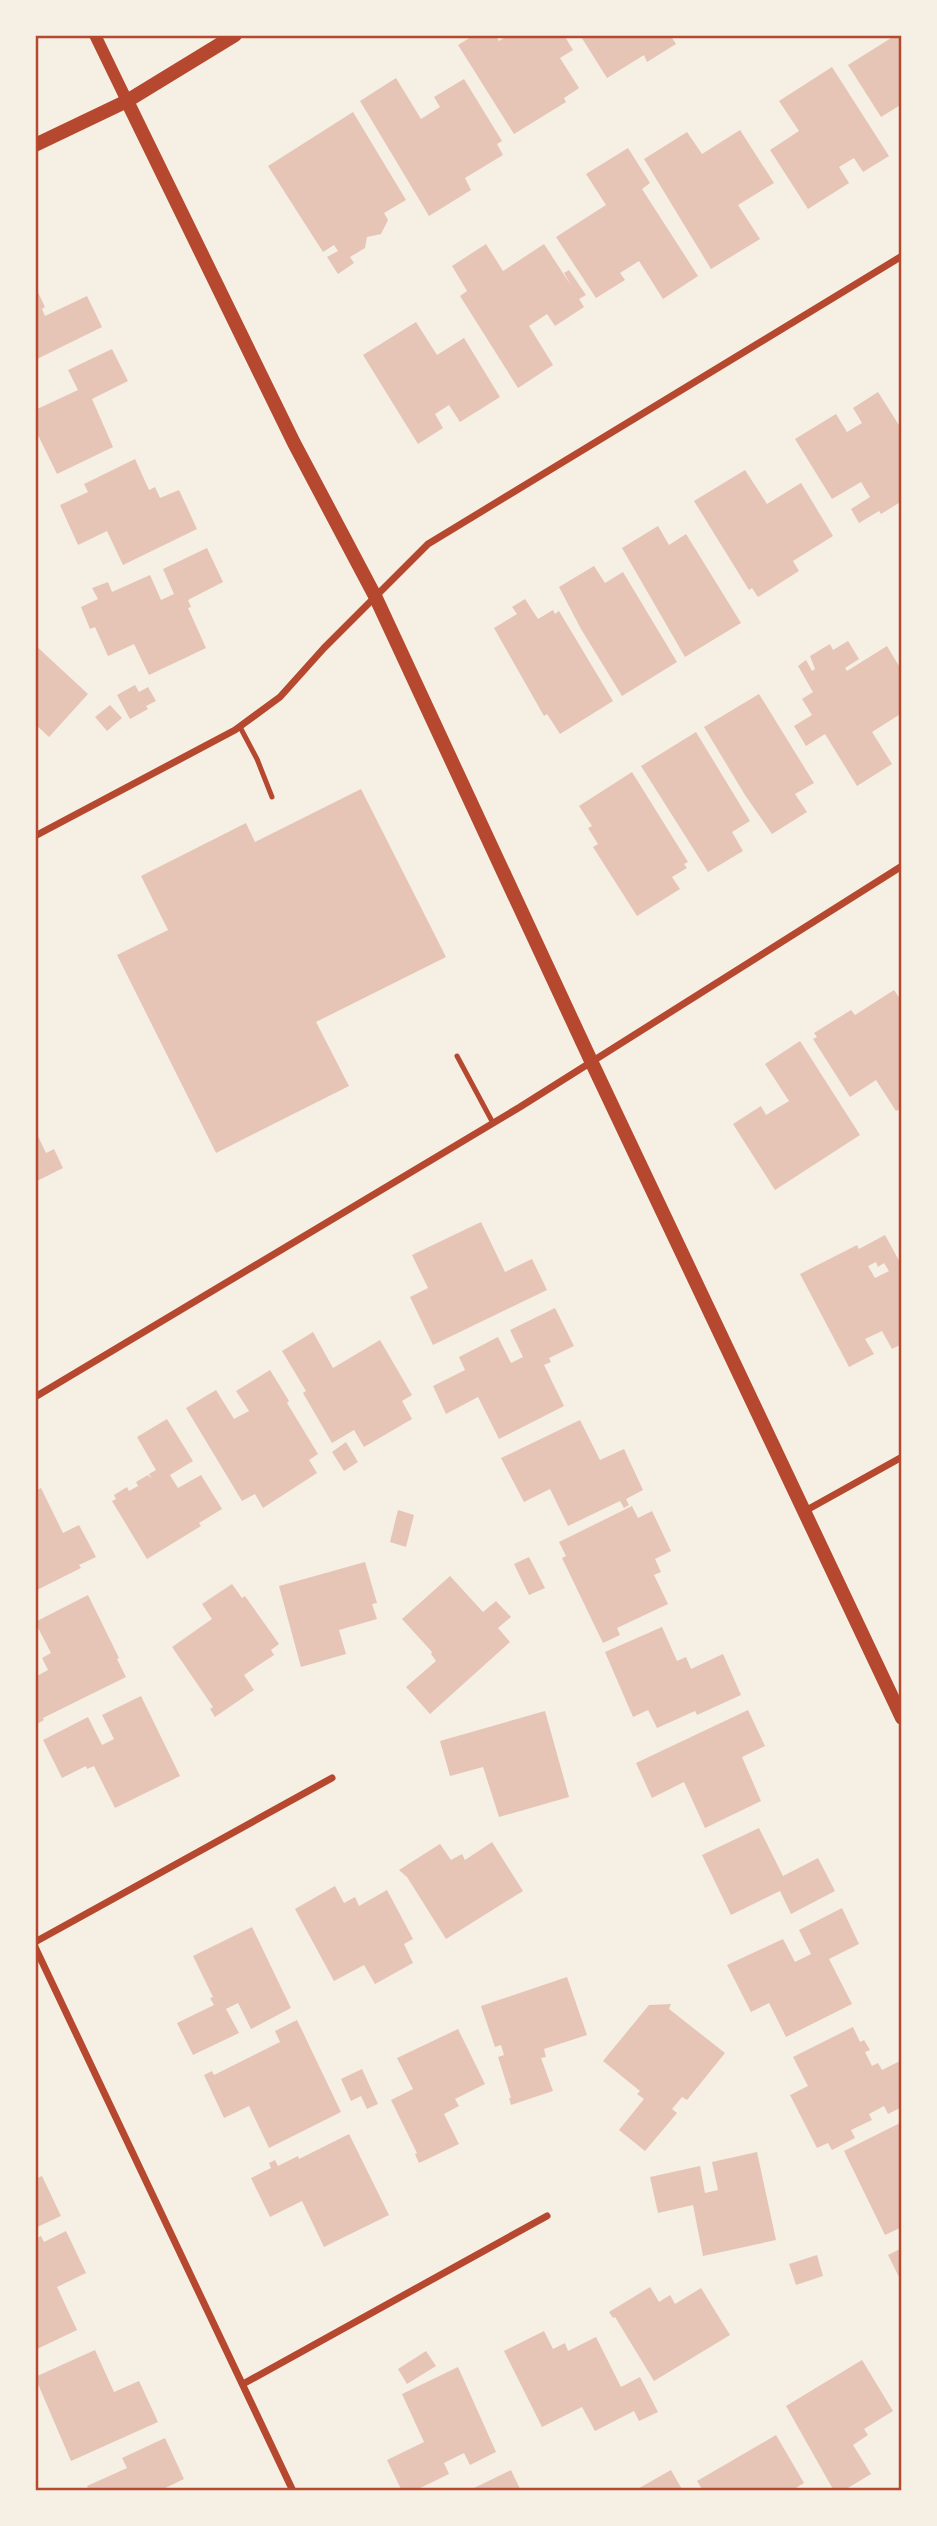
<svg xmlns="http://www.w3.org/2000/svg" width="937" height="2526" viewBox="0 0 937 2526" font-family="Mulish,sans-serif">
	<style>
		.building { fill: #e6c5b7; fill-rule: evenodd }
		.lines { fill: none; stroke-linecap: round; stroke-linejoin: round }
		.service { stroke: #b5482f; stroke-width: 5 }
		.minor { stroke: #b5482f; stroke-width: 7 }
		.tertiary { stroke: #b5482f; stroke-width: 12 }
		.secondary { stroke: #b5482f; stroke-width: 14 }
		.neatline { fill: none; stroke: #b5482f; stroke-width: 2.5 }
	</style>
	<rect width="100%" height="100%" fill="#f6efe4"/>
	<!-- building -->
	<g class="building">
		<polygon points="474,35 495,35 499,41 509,35 564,35 573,50 560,58 579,88 564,98 566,102 514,134 458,45"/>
		<polygon points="580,35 676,35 672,38 676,44 647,62 644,55 607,78"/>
		<polygon points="896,35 902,35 902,104 881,117 848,65"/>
		<polygon points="832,67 889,156 863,172 854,158 839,167 849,183 808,209 770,150 799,131 779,101"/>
		<polygon points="396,78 421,119 440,107 434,97 464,79 502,141 497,144 503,155 465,178 471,190 429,216 360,101"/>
		<polygon points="353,112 406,200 384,213 388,220 381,234 367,237 365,248 350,257 354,263 338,274 327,257 338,251 334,245 323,252 268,166"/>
		<polygon points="740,130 774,183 738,205 760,239 711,269 644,159 687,132 702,154"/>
		<polygon points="628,148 650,183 642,189 698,276 663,299 639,261 620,273 625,280 596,298 556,237 606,205 586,174"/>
		<polygon points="486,244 503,271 544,244 572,287 564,273 569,270 586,295 579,299 584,307 555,326 547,314 529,326 553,365 518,388 460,296 467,291 452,266"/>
		<polygon points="35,286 45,307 42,309 45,316 87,296 102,327 35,360"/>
		<polygon points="416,322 437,355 464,338 500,397 460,422 449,405 435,414 443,428 418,444 363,355"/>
		<polygon points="112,349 128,381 92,399 113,447 57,474 35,429 35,410 78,390 68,370"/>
		<polygon points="878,392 902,430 902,501 881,514 879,511 859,523 851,509 870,497 861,482 832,499 795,439 836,414 847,432 862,423 853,408"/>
		<polygon points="135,459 149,490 155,487 160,498 179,490 197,529 123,565 107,531 78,545 60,505 88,492 84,484"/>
		<polygon points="745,470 767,504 801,483 833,536 793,561 799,571 758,597 752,588 749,590 694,501"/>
		<polygon points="658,526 669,545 686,534 741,623 685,657 622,548"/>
		<polygon points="207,548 223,582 188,600 191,607 188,608 206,648 149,675 134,644 108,656 95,627 90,629 81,607 98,599 92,588 108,582 112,592 150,575 161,600 174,594 163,569"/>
		<polygon points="594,566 605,583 623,572 677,662 622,696 581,629 559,587"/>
		<polygon points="525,599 538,619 553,610 555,614 559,611 613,701 560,734 547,714 544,716 494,628 517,614 512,607"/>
		<polygon points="848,641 859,659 845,668 847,671 887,646 902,671 902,713 872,732 892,764 857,786 825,734 806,746 794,726 812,715 802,699 813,692 798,666 806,660 812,671 815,669 810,656 830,644 833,650"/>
		<polygon points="35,645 88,694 49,737 35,724"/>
		<polygon points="135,685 139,692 148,687 156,701 146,706 148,709 130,719 117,695"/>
		<polygon points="759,694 814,783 795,794 807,812 772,834 745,795 704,727"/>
		<polygon points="110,705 122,718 107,731 95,717"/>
		<polygon points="696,732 750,821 732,832 743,851 708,872 641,766"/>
		<polygon points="632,772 688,862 684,864 687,868 672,877 680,889 637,916 593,847 598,844 588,828 592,826 579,806"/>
		<polygon points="361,789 446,957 316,1022 349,1086 216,1153 117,955 168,930 141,876 246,823 255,842"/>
		<polygon points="894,990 902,1002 902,1108 896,1111 876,1080 850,1097 813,1039 817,1037 814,1033 851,1010 855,1015"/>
		<polygon points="800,1041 860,1135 775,1190 733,1124 761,1106 766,1115 789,1101 765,1064"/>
		<polygon points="35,1130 46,1153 54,1149 63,1168 35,1182"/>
		<polygon points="481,1222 505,1272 532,1259 547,1290 433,1345 410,1297 428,1288 412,1255"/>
		<path d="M885,1235L902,1266V1344L892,1349L882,1331L865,1339L874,1354L849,1367L800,1274L857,1245L859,1249ZM876,1262L878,1267L884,1263L889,1271L875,1278L868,1266Z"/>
		<polygon points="555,1308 574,1346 549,1358 551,1362 544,1365 564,1406 499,1439 478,1397 446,1414 433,1386 465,1370 459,1357 498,1337 511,1363 523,1357 510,1330"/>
		<polygon points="313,1332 333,1368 380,1340 412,1395 402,1401 412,1419 364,1447 354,1430 332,1443 303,1393 306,1391 282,1351"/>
		<polygon points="270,1370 289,1401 287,1403 318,1454 309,1460 317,1473 263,1508 255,1494 242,1501 186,1408 216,1390 234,1419 249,1411 236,1391"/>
		<polygon points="167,1419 193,1461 170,1475 178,1488 201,1475 222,1509 199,1523 201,1526 147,1559 112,1501 116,1499 114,1495 127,1487 129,1491 138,1486 136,1482 148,1475 152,1479 149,1474 156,1470 137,1437"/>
		<polygon points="580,1420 600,1460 624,1449 643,1490 626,1499 629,1505 624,1508 620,1501 568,1526 550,1489 524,1502 501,1458"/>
		<polygon points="346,1442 358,1462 344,1471 332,1452"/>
		<polygon points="41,1488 63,1533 79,1525 96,1557 79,1565 81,1568 35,1591 35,1491"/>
		<polygon points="632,1506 638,1518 652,1511 671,1551 655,1559 661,1572 654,1575 668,1604 617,1628 620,1635 603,1643 562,1558 566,1556 559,1542"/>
		<polygon points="398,1510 414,1515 406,1547 390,1542"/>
		<polygon points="529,1557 545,1588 529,1595 514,1564"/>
		<polygon points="365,1562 377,1603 372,1604 377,1619 339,1630 346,1654 301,1667 279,1586"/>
		<polygon points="450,1576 483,1612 496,1601 511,1617 498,1628 510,1642 430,1714 406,1687 436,1661 431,1654 432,1652 402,1619"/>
		<polygon points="232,1584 242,1598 245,1596 279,1644 271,1650 274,1655 244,1675 254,1690 215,1717 210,1709 213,1707 172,1647 212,1619 202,1604"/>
		<polygon points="88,1595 119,1658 117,1659 126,1677 43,1718 44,1720 35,1725 35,1677 48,1670 42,1658 51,1653 35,1622"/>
		<polygon points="662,1627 677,1661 686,1657 691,1669 723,1654 741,1695 697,1715 695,1711 657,1728 648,1710 633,1717 605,1652"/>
		<polygon points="141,1696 180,1776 115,1808 94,1766 87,1769 86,1766 62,1778 43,1740 88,1717 102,1745 114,1739 102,1715"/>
		<polygon points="748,1710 765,1746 742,1757 761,1801 705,1828 684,1782 652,1798 636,1763"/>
		<polygon points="545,1711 569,1797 499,1817 483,1767 450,1776 440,1741"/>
		<polygon points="759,1828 783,1876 818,1858 835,1891 791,1914 780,1891 731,1915 702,1855"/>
		<polygon points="492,1842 523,1891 446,1939 407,1877 399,1870 440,1844 451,1860 462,1854 465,1860"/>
		<polygon points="335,1886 344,1903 355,1897 359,1906 387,1890 413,1939 404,1944 413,1963 375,1984 364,1965 334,1981 295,1909"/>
		<polygon points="842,1908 859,1944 829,1959 852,2004 786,2037 769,2003 751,2012 727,1965 783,1939 795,1962 811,1954 799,1930"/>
		<polygon points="252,1927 291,2008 251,2029 238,2003 226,2009 239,2033 193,2055 177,2023 214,2005 210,1998 213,1997 193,1956"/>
		<polygon points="567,1977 587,2035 544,2049 546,2057 541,2058 553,2091 511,2105 509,2098 511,2098 498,2057 504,2055 501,2045 495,2047 481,2006"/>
		<polygon points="671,2004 669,2009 725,2053 687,2100 682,2097 672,2109 677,2113 645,2151 619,2130 644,2099 637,2094 640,2091 603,2061 649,2005"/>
		<polygon points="297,2020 341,2112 269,2148 249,2106 224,2118 204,2075 212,2071 214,2075 280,2042 275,2031"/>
		<polygon points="853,2027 860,2042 864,2040 870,2050 865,2052 872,2066 878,2063 882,2070 902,2060 902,2107 888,2114 884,2106 869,2114 872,2120 851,2130 855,2138 832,2150 828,2143 817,2148 790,2095 808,2086 793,2057"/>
		<polygon points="458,2029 485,2084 455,2099 459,2106 444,2114 459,2144 419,2163 415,2154 417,2153 391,2100 413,2089 397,2058"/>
		<polygon points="362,2069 378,2104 367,2109 361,2096 351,2101 341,2079"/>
		<polygon points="902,2122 902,2227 885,2235 844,2151"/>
		<polygon points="349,2134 389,2215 324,2247 302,2201 270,2217 251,2178 271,2168 269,2163 275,2160 278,2166 298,2156 299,2159"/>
		<polygon points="757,2152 776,2240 703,2256 693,2205 658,2213 650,2177 700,2166 705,2193 718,2190 712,2162"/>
		<polygon points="42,2176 61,2216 35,2228 35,2179"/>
		<polygon points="66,2231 86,2273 57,2287 77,2330 35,2350 35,2239 41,2236 44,2242"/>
		<polygon points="902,2248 902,2283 888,2255"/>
		<polygon points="817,2255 823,2276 796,2285 789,2264"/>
		<polygon points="650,2287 659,2302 670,2295 675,2304 701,2288 730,2335 654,2381 615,2317 613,2318 609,2312"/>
		<polygon points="544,2331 553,2349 565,2343 568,2351 596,2337 621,2387 640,2377 658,2412 639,2421 634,2411 595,2431 582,2407 542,2427 504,2351"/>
		<polygon points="95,2350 114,2392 139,2381 158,2422 71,2461 35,2377"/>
		<polygon points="426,2351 436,2366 407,2384 398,2369"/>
		<polygon points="862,2360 893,2411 864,2429 868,2435 853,2445 871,2474 843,2491 834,2491 786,2406"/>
		<polygon points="458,2367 496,2452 470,2465 464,2453 444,2463 449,2474 414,2491 402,2491 387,2460 424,2442 402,2394"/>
		<polygon points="776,2435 804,2483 791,2491 703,2491 697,2481"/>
		<polygon points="165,2438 184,2479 159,2491 89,2491 87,2486 127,2468 122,2458"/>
		<polygon points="511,2470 521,2491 473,2491 472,2489"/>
		<polygon points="671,2470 683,2491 634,2491"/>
	</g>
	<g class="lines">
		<!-- service -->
		<g class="service">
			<polyline points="240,727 257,759 272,797"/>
			<polyline points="457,1056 493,1123"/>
		</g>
		<!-- minor -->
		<g class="minor">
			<polyline points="35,836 235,730 280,697 324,648 428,544 902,256"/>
			<polyline points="35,1397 520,1107 902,866"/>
			<polyline points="805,1511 902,1457"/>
			<polyline points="35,1942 332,1778"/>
			<polyline points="35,1947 293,2491"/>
			<polyline points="243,2384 547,2216"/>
		</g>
		<!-- tertiary -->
		<polyline class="tertiary" points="95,35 127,101"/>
		<!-- secondary -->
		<g class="secondary">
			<polyline points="127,101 294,443 375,596 592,1063 902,1718"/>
			<polyline points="35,145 127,101 235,35"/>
		</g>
	</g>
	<!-- border -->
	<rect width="937" height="2526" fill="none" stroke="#f6efe4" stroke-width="74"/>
	<rect x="37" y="37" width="863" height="2452" class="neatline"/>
</svg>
